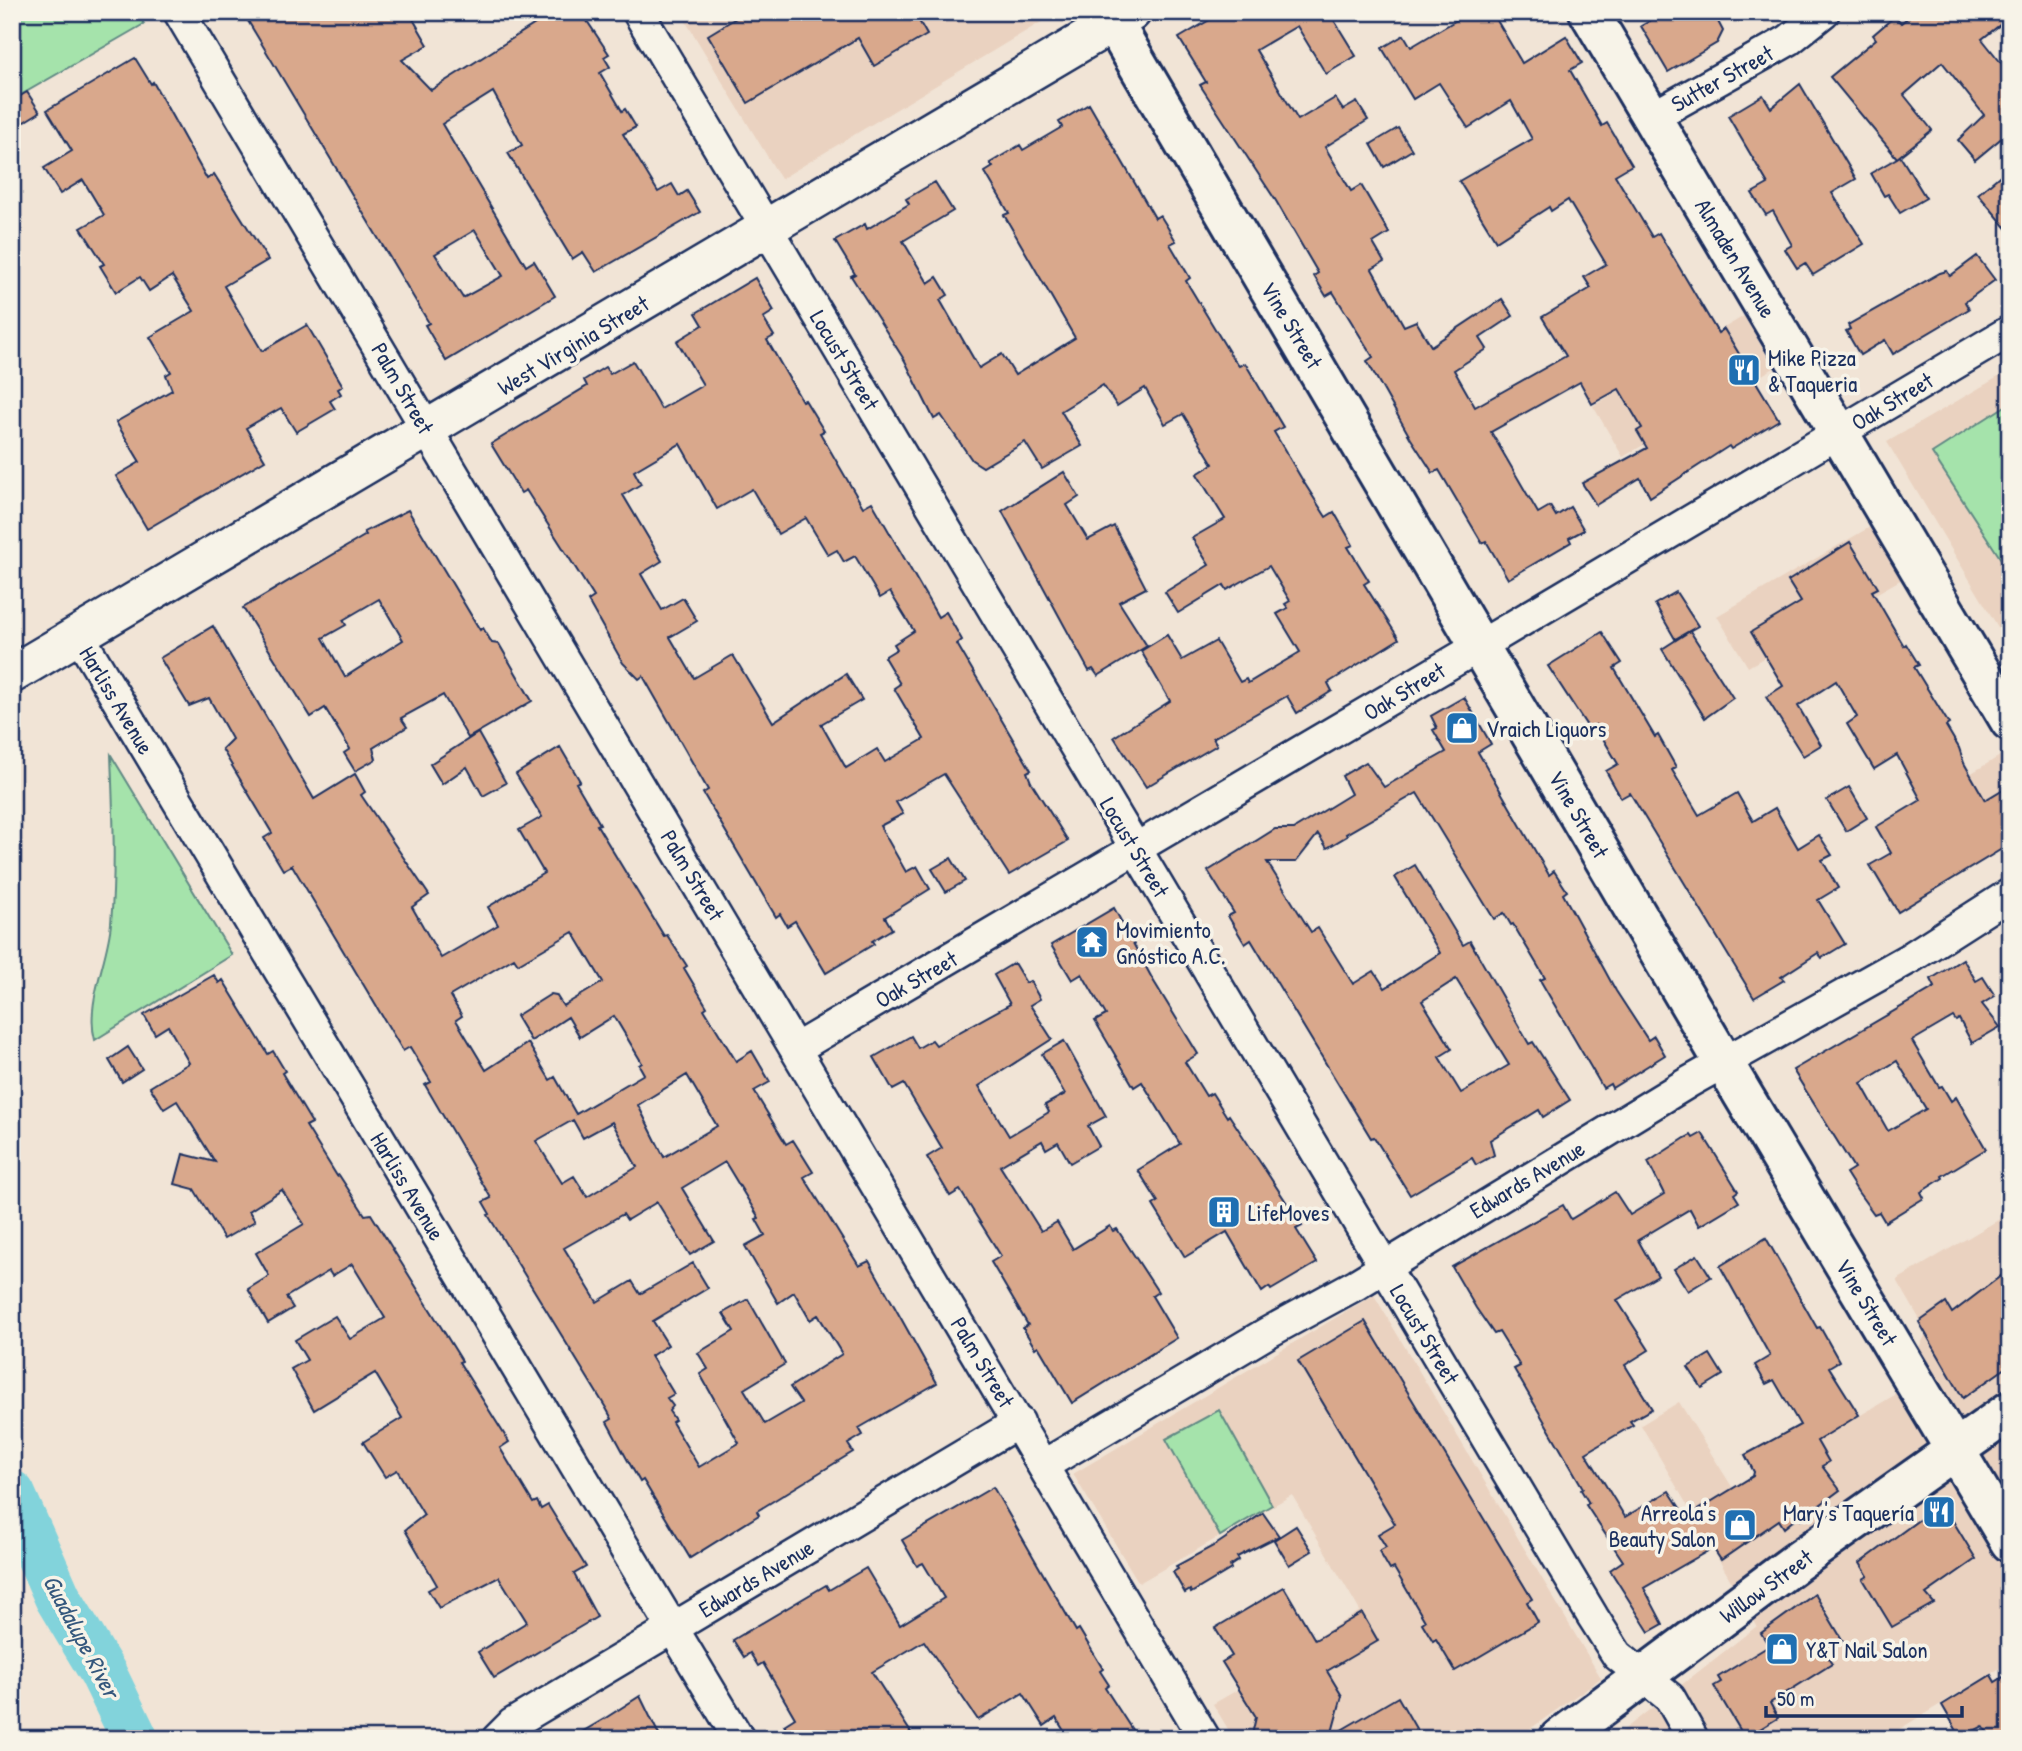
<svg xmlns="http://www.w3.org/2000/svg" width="2022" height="1751" viewBox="0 0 2022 1751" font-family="'Patrick Hand',sans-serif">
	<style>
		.built { fill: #ead2c0 }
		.green { fill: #a5e3ab; stroke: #608984; stroke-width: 2 }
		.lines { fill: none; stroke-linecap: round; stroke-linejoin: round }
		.river { stroke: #82d3db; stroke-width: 47 }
		.building { fill: #d9a88c; stroke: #1b2f5e; stroke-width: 2; fill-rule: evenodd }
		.minor-casing { stroke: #1b2f5e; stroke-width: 35 }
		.tertiary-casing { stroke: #1b2f5e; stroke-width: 42 }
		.secondary-casing { stroke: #1b2f5e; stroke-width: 44 }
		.minor { stroke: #f7f3e8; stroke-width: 30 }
		.tertiary { stroke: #f7f3e8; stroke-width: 37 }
		.secondary { stroke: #f7f3e8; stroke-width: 38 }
		.labels { text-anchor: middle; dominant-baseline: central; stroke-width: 7; stroke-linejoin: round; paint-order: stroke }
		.street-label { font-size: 23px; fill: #1b2f5e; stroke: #f7f3e8 }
		.poi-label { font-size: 23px; fill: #1b2f5e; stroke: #f7f3e8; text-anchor: start }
		.water-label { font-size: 24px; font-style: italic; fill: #35587d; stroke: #f7f3e8 }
	</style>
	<rect width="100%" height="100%" fill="#f1e4d6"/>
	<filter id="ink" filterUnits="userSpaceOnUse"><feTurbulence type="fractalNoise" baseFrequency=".0143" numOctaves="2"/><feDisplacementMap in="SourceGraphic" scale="14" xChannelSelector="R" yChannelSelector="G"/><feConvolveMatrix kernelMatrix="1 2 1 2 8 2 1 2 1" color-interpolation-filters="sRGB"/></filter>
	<g filter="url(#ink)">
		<!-- built -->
		<g class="built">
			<polygon points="680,12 1056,12 1056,13 781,179"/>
			<polygon points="1744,316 1774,368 1623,457 1593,406"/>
			<polygon points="2010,370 2010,647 1887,442"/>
			<polygon points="1870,527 1902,579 1748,667 1717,616"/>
			<polygon points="2005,753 2010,760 2010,840 1970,774"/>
			<polygon points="2010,1213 2010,1662 1883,1739 1612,1739 1757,1626 1641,1425 1679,1402 1734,1490 1893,1396 1927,1332 1897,1280"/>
			<polygon points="1374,1295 1601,1678 1516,1739 1234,1739 1213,1704 1298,1655 1299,1648 1360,1611 1292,1495 1139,1583 1073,1474"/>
		</g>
		<!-- green -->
		<g class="green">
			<polygon points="12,12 137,12 144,24 12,100"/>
			<polygon points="2010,403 2010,573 1932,453"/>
			<path d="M111,755L232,955L95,1040C85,1003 108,961 111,923C116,867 113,811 111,755Z"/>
			<polygon points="1219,1410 1272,1505 1220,1536 1166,1439"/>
		</g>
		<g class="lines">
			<!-- river -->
			<polyline class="river" points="12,1494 58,1598 103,1673 135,1739"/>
		</g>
		<!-- building -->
		<g class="building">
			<path d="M248,12H409L428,45L402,60L431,90L554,12H581L609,54L604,57L610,67L600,73L622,111L625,109L636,127L623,134L658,192L672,184L679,196L687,191L700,212L596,272L583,252L572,259L508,153L522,145L493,92L442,124L526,266L534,261L555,296L446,361L425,325L429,323L248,21L252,19ZM475,230L503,276L463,298L435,254Z"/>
			<polygon points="746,12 914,12 927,35 874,66 858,38 748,103 708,35"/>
			<polygon points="1223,12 1329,12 1356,56 1326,74 1297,26 1256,50 1298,120 1335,98 1343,110 1357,102 1368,120 1325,147 1351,191 1361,185 1389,233 1373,243 1384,262 1372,269 1404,326 1416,321 1431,346 1502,299 1513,316 1480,338 1487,349 1454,370 1475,407 1566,356 1542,317 1591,288 1584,277 1606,264 1568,200 1551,211 1549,207 1496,241 1459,181 1532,139 1511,101 1468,128 1439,83 1413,99 1382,48 1404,35 1411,47 1470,12 1492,12 1522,63 1566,36 1582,63 1570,70 1602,126 1607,123 1632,165 1615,175 1652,237 1659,233 1718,333 1724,329 1779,420 1731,449 1729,446 1650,497 1640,478 1596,505 1582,483 1647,448 1637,431 1642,428 1619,389 1592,404 1580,382 1491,432 1538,513 1550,506 1556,516 1570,507 1584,530 1569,538 1571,542 1508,579 1486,541 1482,543 1439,470 1433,473 1411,439 1367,361 1373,357 1333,292 1326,296 1314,276 1318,273 1276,201 1200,85 1206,82 1179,38"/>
			<polygon points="1665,12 1713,12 1723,31 1717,43 1668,72 1641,26"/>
			<polygon points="1915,12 2010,12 2010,17 1982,39 2010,74 2010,131 1975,160 1958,140 1984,115 1942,62 1904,95 1932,130 1897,158 1900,156 1926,198 1900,213 1888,194 1884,196 1871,173 1897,158 1830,77 1876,39 1873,35 1895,16 1901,23"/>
			<polygon points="135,58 151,84 153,82 207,179 214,174 268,260 224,286 262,351 307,325 343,386 338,389 341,394 330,401 335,409 296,432 281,408 246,428 265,460 147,529 116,476 140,462 116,422 172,390 166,375 171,372 150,337 194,311 172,276 149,291 140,277 116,292 100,266 104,264 81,228 104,215 83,180 60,194 44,168 72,151 47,110"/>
			<polygon points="1800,84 1856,179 1832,193 1864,244 1813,275 1805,263 1797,268 1785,249 1792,245 1773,211 1766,215 1752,193 1768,184 1728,116 1763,95 1771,108"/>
			<polygon points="27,92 40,112 19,125 12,114 12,101"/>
			<polygon points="1089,104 1155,218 1160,215 1176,241 1170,244 1190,278 1186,281 1232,357 1239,366 1245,363 1283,427 1274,432 1303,481 1326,517 1334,512 1353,545 1348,547 1369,581 1364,584 1399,639 1328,683 1332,691 1297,713 1287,696 1213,738 1217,745 1146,787 1114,737 1170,701 1141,651 1167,635 1182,660 1216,641 1240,682 1246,679 1248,683 1300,652 1277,614 1288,608 1285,604 1290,601 1269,566 1227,590 1224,585 1178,613 1165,592 1209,565 1192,538 1225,519 1197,474 1213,464 1183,414 1165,424 1145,388 1117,406 1103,385 1061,411 1082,446 1042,469 1025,442 983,467 972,460 941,415 934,419 905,361 851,276 855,274 835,241 865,224 867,229 909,204 906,199 935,182 953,211 903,241 928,283 937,277 948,295 940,300 979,368 1002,354 1015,375 1075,338 1004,215 1009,213 985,172 993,167 990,163 1020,145 1023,150 1062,127 1059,122"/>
			<polygon points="1398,128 1412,150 1384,167 1371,144"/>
			<polygon points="2010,167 2010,232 1978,194"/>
			<polygon points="1977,256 1995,280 1965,302 1969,309 1893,354 1885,340 1860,355 1846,331 1850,329 1848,325 1940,273 1947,271 1950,276"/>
			<path d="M755,278L774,311L763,318L774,336L767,340L802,401L805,400L824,431L820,433L863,507L872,502L938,617L946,612L962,640L957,644L1031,770L1027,772L1031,782L1068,841L1009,875L944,774L896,802L903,814L880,826L906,872L917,866L930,889L885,917L892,929L872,941L874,944L826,973L795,921L787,926L780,914L776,917L703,793L708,790L643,676L639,679L623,663L588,601L594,597L526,490L521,493L491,444L587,386L584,380L605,367L610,374L633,361L661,409L703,385L677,341L703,325L696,313ZM680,444L717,509L752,489L778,534L806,518L828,555L837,550L844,562L855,556L880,598L890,592L914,631L894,644L897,649L884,657L900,684L894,688L924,739L885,762L877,749L846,768L821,724L862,700L846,674L773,722L733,655L694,678L670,637L697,621L683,598L662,610L641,574L662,561L623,495L641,484L634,471Z"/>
			<polygon points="1064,472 1079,497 1067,505 1088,540 1114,526 1146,588 1119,602 1147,646 1098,676 1093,669 1089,671 1002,511"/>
			<path d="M408,510L480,630L483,628L492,643L499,644L532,701L468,738L443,695L401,718L407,727L373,748L376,759L355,771L344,753L350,749L325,708L311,717L243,608L366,535L364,532ZM379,599L403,640L345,677L323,638L346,625L343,620Z"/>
			<polygon points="1850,542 1878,588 1872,591 1904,646 1906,644 1919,665 1914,667 1949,724 1946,726 1959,748 1964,763 1985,800 2010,785 2010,844 1898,912 1870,865 1891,853 1876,827 1921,800 1897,755 1874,769 1847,724 1857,717 1836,681 1798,706 1821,745 1803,756 1766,697 1783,686 1751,632 1801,602 1788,581"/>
			<polygon points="1676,592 1698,626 1675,639 1655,604"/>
			<path d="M213,626L314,799L355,774L365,792L361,795L429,895L412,907L441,958L498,925L488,907L544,873L519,830L542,817L516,774L560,747L580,781L576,783L600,824L597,825L664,936L667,935L687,966L684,968L707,1007L704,1009L736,1061L752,1051L770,1082L754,1091L786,1144L793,1140L813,1172L804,1177L859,1266L869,1261L937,1383L859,1428L863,1435L848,1444L853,1452L757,1511L759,1515L690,1558L643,1480L640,1482L627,1459L607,1422L612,1419L606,1408L488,1215L490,1214L483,1202L491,1198L425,1085L431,1082L410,1047L403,1051L292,865L283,870L264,838L272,833L222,749L232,739L209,698L189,706L160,658ZM573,932L603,982L563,1006L556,995L551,994L516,1016L531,1041L568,1017L580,1037L614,1016L642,1063L639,1065L644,1074L576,1114L555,1077L550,1080L528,1043L486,1070L456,1020L462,1016L450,996L514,958L518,964ZM687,1075L717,1126L664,1157L638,1105ZM573,1120L583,1138L612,1122L637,1167L587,1197L574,1176L562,1183L536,1141ZM725,1162L759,1218L756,1219L765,1235L745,1246L778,1303L794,1292L810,1320L818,1315L842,1354L790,1387L801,1403L765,1424L744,1389L785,1364L748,1299L723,1313L734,1331L698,1353L708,1369L700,1374L739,1443L699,1467L672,1422L675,1420L669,1411L673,1406L667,1398L674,1394L651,1356L668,1345L653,1321L708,1288L693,1263L640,1294L632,1281L597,1302L564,1248L623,1214L627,1220L657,1202L690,1255L714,1241L682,1188Z"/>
			<polygon points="1690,631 1733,698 1705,718 1662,649"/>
			<polygon points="1602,632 1622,663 1614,668 1655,737 1658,735 1676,767 1672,770 1699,815 1737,793 1753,821 1775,808 1798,848 1819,835 1832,855 1822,860 1838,888 1818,900 1845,944 1822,958 1818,953 1781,977 1784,980 1754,998 1630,793 1621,798 1606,771 1618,764 1595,725 1589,729 1548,666"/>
			<path d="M1464,697L1491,744L1478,752L1549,875L1554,871L1567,891L1563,894L1616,991L1648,1040L1654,1036L1665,1055L1612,1088L1610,1084L1603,1088L1540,980L1545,978L1513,924L1511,925L1504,913L1494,919L1417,793L1346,834L1347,836L1327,848L1318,834L1296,862H1267L1311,932L1318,928L1353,984L1374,971L1385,988L1440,953L1395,877L1415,865L1463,945L1470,941L1529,1044L1533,1042L1570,1100L1543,1117L1539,1110L1490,1140L1494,1155L1476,1165L1472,1158L1410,1195L1374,1137L1371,1138L1251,940L1245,944L1228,916L1234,913L1208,871L1275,829H1294L1351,794L1342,776L1366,762L1384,787L1446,752L1433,730L1437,728L1431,716ZM1456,979L1509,1065L1461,1093L1439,1057L1452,1049L1422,1001Z"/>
			<polygon points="478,733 506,783 483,796 467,767 442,784 430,764"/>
			<polygon points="1849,787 1867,818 1846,831 1827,800"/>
			<polygon points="951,858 965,881 946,892 932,869"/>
			<polygon points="1114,908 1153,980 1198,1054 1185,1062 1206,1096 1212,1093 1227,1117 1229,1115 1302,1226 1296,1229 1317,1263 1271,1290 1269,1287 1262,1292 1227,1232 1185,1257 1153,1205 1158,1202 1138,1170 1180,1144 1142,1082 1134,1087 1095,1021 1106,1015 1082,974 1072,980 1051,945"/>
			<path d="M1963,959L1976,981L1983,977L1995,996L1982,1004L2000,1027L1972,1043L1959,1019L1956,1021L1953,1017L1912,1041L1939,1087L1942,1086L1951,1101L1956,1097L1986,1149L1942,1176L1943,1178L1921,1192L1924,1198L1885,1222L1879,1212L1874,1214L1858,1192L1846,1173L1854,1168L1793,1070L1935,987L1931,979ZM1897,1061L1926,1109L1888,1131L1861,1083Z"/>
			<polygon points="1014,963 1026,983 1030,981 1040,999 1030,1005 1052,1039 979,1086 1009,1136 1049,1112 1045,1105 1065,1094 1042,1054 1064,1041 1106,1116 1088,1126 1099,1146 1070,1163 1058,1142 1046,1149 1042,1141 1000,1166 1041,1231 1057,1222 1073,1249 1110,1226 1113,1231 1117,1229 1158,1292 1152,1296 1177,1338 1072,1403 1038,1346 1035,1348 1023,1328 1028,1325 991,1262 1001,1256 960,1190 950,1196 927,1157 942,1148 904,1084 893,1090 874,1057 911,1036 918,1048 932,1040 936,1045 1010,1004 994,975"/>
			<polygon points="214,975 219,983 223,980 268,1054 273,1051 285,1071 282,1073 312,1123 306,1126 337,1176 339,1175 365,1215 371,1214 462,1361 459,1362 509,1442 500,1448 533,1503 537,1501 541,1509 548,1505 586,1567 574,1574 597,1617 494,1678 478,1652 527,1622 499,1577 439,1608 428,1590 437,1585 405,1530 424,1515 397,1470 385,1477 363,1442 402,1418 375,1373 314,1410 291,1369 307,1360 295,1340 335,1316 350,1339 385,1318 352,1264 332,1276 329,1271 286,1297 293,1308 268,1323 248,1289 269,1276 256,1253 304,1224 282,1190 249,1211 255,1221 224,1239 194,1189 175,1184 183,1154 215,1162 177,1101 164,1109 150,1087 189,1063 168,1026 155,1034 144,1015"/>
			<polygon points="128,1047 142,1069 122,1082 109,1060"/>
			<polygon points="1702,1133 1738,1191 1734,1194 1739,1202 1699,1226 1690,1209 1638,1240 1658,1276 1617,1300 1649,1350 1625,1365 1652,1409 1630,1421 1633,1425 1586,1453 1625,1517 1669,1491 1686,1517 1753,1476 1754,1472 1745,1455 1800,1425 1774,1380 1766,1384 1755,1365 1770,1356 1720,1266 1766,1238 1817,1328 1820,1327 1839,1361 1829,1367 1859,1415 1817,1441 1829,1462 1822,1466 1840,1490 1801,1519 1799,1516 1784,1528 1779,1520 1721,1560 1713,1548 1644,1588 1663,1624 1649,1632 1610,1570 1623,1561 1586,1505 1589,1503 1581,1490 1583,1488 1514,1369 1520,1366 1499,1332 1494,1334 1476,1308 1452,1267 1563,1205 1571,1219 1615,1192 1630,1215 1664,1194 1648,1162 1685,1138 1691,1135 1693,1138"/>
			<polygon points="1697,1255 1711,1277 1688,1291 1674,1269"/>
			<polygon points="2010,1269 2010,1365 1963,1398 1919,1322 1946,1303 1952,1313"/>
			<polygon points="1365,1321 1532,1599 1527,1602 1538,1622 1455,1671 1436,1639 1433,1641 1422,1623 1425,1621 1394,1568 1390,1570 1379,1551 1386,1547 1378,1534 1395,1524 1298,1361"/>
			<polygon points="1710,1354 1723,1375 1702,1388 1688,1367"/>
			<polygon points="993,1487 1076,1631 1079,1629 1103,1669 1100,1671 1109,1685 1105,1688 1138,1739 1069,1739 1056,1718 1044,1726 1023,1693 978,1720 924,1641 872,1672 915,1739 792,1739 784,1725 795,1718 763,1663 758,1666 750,1653 744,1657 733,1640 826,1585 829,1590 866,1568 900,1625 944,1598 923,1563 917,1566 902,1540"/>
			<polygon points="1942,1503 1976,1559 1926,1594 1934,1603 1892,1627 1863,1579 1868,1576 1860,1563"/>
			<polygon points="1263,1513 1279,1536 1237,1557 1239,1560 1230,1566 1231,1569 1191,1593 1190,1590 1185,1593 1173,1572 1178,1569 1176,1566 1217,1544"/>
			<polygon points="1296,1526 1312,1551 1289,1565 1274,1540"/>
			<polygon points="1284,1587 1315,1640 1362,1613 1378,1641 1327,1671 1342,1696 1331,1736 1398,1697 1422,1739 1251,1739 1256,1717 1222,1662 1232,1656 1215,1628"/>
			<polygon points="1815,1594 1843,1641 1825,1654 1832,1664 1770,1703 1778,1718 1745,1738 1714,1686 1721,1682 1718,1677 1769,1646 1761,1633"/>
			<polygon points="2010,1673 2010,1739 1991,1739 1983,1726 1961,1738 1942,1705 1991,1675 1995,1682"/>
			<polygon points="640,1696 661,1739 570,1739 604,1719"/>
		</g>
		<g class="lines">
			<defs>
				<g id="minor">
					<polyline points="179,12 1205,1739"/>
					<polyline points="638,12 1593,1617 1617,1655 1670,1698 1693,1739"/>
					<polyline points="1652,117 1789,40 1824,12"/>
					<polyline points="78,634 739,1739"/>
					<path d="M797,1048C1203,811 1606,571 2010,331"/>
					<polyline points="1044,1465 1267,1333 1357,1284 1689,1082 1910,958 2010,894"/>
					<polyline points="497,1739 512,1724 1019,1422"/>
				</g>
				<polyline id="tertiary" points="12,674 1132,12"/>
				<g id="secondary">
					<polyline points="1107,12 1724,1063 2010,1542"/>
					<polyline points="1589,12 2010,721"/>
					<polyline points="1559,1739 1795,1563 2010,1411"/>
				</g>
			</defs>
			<!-- minor casing -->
			<use href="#minor" class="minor-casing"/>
			<!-- tertiary casing -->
			<use href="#tertiary" class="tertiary-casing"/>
			<!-- secondary casing -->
			<use href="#secondary" class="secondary-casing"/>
			<!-- minor -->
			<use href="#minor" class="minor"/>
			<!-- tertiary -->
			<use href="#tertiary" class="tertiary"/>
			<!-- secondary -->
			<use href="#secondary" class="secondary"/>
		</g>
	</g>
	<!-- icons -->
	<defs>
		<symbol id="restaurant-square" viewBox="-11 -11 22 22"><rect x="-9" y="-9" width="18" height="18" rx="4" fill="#1f6fb2" stroke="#f7f3e8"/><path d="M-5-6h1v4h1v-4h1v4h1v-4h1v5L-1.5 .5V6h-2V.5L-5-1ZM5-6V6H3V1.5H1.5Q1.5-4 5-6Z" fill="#fff"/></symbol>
		<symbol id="shop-square" viewBox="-11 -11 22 22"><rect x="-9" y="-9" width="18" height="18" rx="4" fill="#1f6fb2" stroke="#f7f3e8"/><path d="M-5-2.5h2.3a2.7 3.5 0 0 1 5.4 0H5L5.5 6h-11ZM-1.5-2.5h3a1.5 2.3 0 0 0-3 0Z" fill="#fff"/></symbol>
		<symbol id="temple-square" viewBox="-11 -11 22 22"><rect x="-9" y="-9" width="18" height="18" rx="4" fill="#1f6fb2" stroke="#f7f3e8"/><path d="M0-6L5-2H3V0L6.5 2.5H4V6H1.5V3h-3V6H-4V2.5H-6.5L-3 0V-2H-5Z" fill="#fff"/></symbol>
		<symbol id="building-square" viewBox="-11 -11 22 22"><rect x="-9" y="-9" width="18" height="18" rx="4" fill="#1f6fb2" stroke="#f7f3e8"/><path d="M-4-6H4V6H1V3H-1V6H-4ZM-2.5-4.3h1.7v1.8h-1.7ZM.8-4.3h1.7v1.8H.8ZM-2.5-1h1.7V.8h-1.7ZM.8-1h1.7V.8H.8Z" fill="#fff"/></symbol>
	</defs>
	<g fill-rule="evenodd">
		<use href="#restaurant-square" x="1725" y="351" width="38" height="38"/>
		<use href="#shop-square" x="1443" y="709" width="38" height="38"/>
		<use href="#temple-square" x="1073" y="923" width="38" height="38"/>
		<use href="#building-square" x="1205" y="1193" width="38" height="38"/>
		<use href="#restaurant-square" x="1920" y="1493" width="38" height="38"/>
		<use href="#shop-square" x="1721" y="1506" width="38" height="38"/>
		<use href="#shop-square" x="1763" y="1630" width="38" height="38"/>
	</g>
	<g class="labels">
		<!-- street labels -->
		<g class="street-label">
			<text transform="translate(1722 78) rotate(-29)">Sutter Street</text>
			<text transform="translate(1736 258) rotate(59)">Almaden Avenue</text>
			<text transform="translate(1292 325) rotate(59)">Vine Street</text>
			<text transform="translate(573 345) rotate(-31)">West Virginia Street</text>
			<text transform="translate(845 360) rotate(59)">Locust Street</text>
			<text transform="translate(403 388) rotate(60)">Palm Street</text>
			<text transform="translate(1892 401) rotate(-31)">Oak Street</text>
			<text transform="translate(1404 691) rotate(-31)">Oak Street</text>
			<text transform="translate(117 700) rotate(59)">Harliss Avenue</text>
			<text transform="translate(1579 814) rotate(60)">Vine Street</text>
			<text transform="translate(1135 847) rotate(59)">Locust Street</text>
			<text transform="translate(693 875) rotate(59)">Palm Street</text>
			<text transform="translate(916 979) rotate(-30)">Oak Street</text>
			<text transform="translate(1527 1179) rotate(-31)">Edwards Avenue</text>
			<text transform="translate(408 1186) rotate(59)">Harliss Avenue</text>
			<text transform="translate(1867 1302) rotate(59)">Vine Street</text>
			<text transform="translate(1425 1334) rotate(59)">Locust Street</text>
			<text transform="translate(983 1362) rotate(59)">Palm Street</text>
			<text transform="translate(756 1578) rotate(-31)">Edwards Avenue</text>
			<text transform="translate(1766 1586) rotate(-36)">Willow Street</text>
		</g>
		<!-- poi labels -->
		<g class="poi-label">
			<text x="1768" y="357">Mike Pizza<tspan x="1768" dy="26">&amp; Taqueria</tspan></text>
			<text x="1486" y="728">Vraich Liquors</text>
			<text x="1116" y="929">Movimiento<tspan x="1116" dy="26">Gnóstico A.C.</tspan></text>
			<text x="1248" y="1212">LifeMoves</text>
			<text x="1716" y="1512" text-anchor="end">Arreola's<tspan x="1716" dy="26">Beauty Salon</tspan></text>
			<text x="1914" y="1512" text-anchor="end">Mary's Taquería</text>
			<text x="1806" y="1649">Y&amp;T Nail Salon</text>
		</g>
		<!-- water labels -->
		<g class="water-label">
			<text transform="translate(82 1636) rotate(62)">Guadalupe River</text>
		</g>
	</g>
	<!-- margin -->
	<rect width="2022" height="1751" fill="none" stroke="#f7f3e8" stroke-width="42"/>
	<rect x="21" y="21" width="1980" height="1709" fill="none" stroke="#1b2f5e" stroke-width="2.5" filter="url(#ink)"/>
	<!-- scale -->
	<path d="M1766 1706v10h196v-10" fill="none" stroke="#1b2f5e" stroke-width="3.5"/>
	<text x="1777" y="1706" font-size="21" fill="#1b2f5e" stroke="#f7f3e8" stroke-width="5" paint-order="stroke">50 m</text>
</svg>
